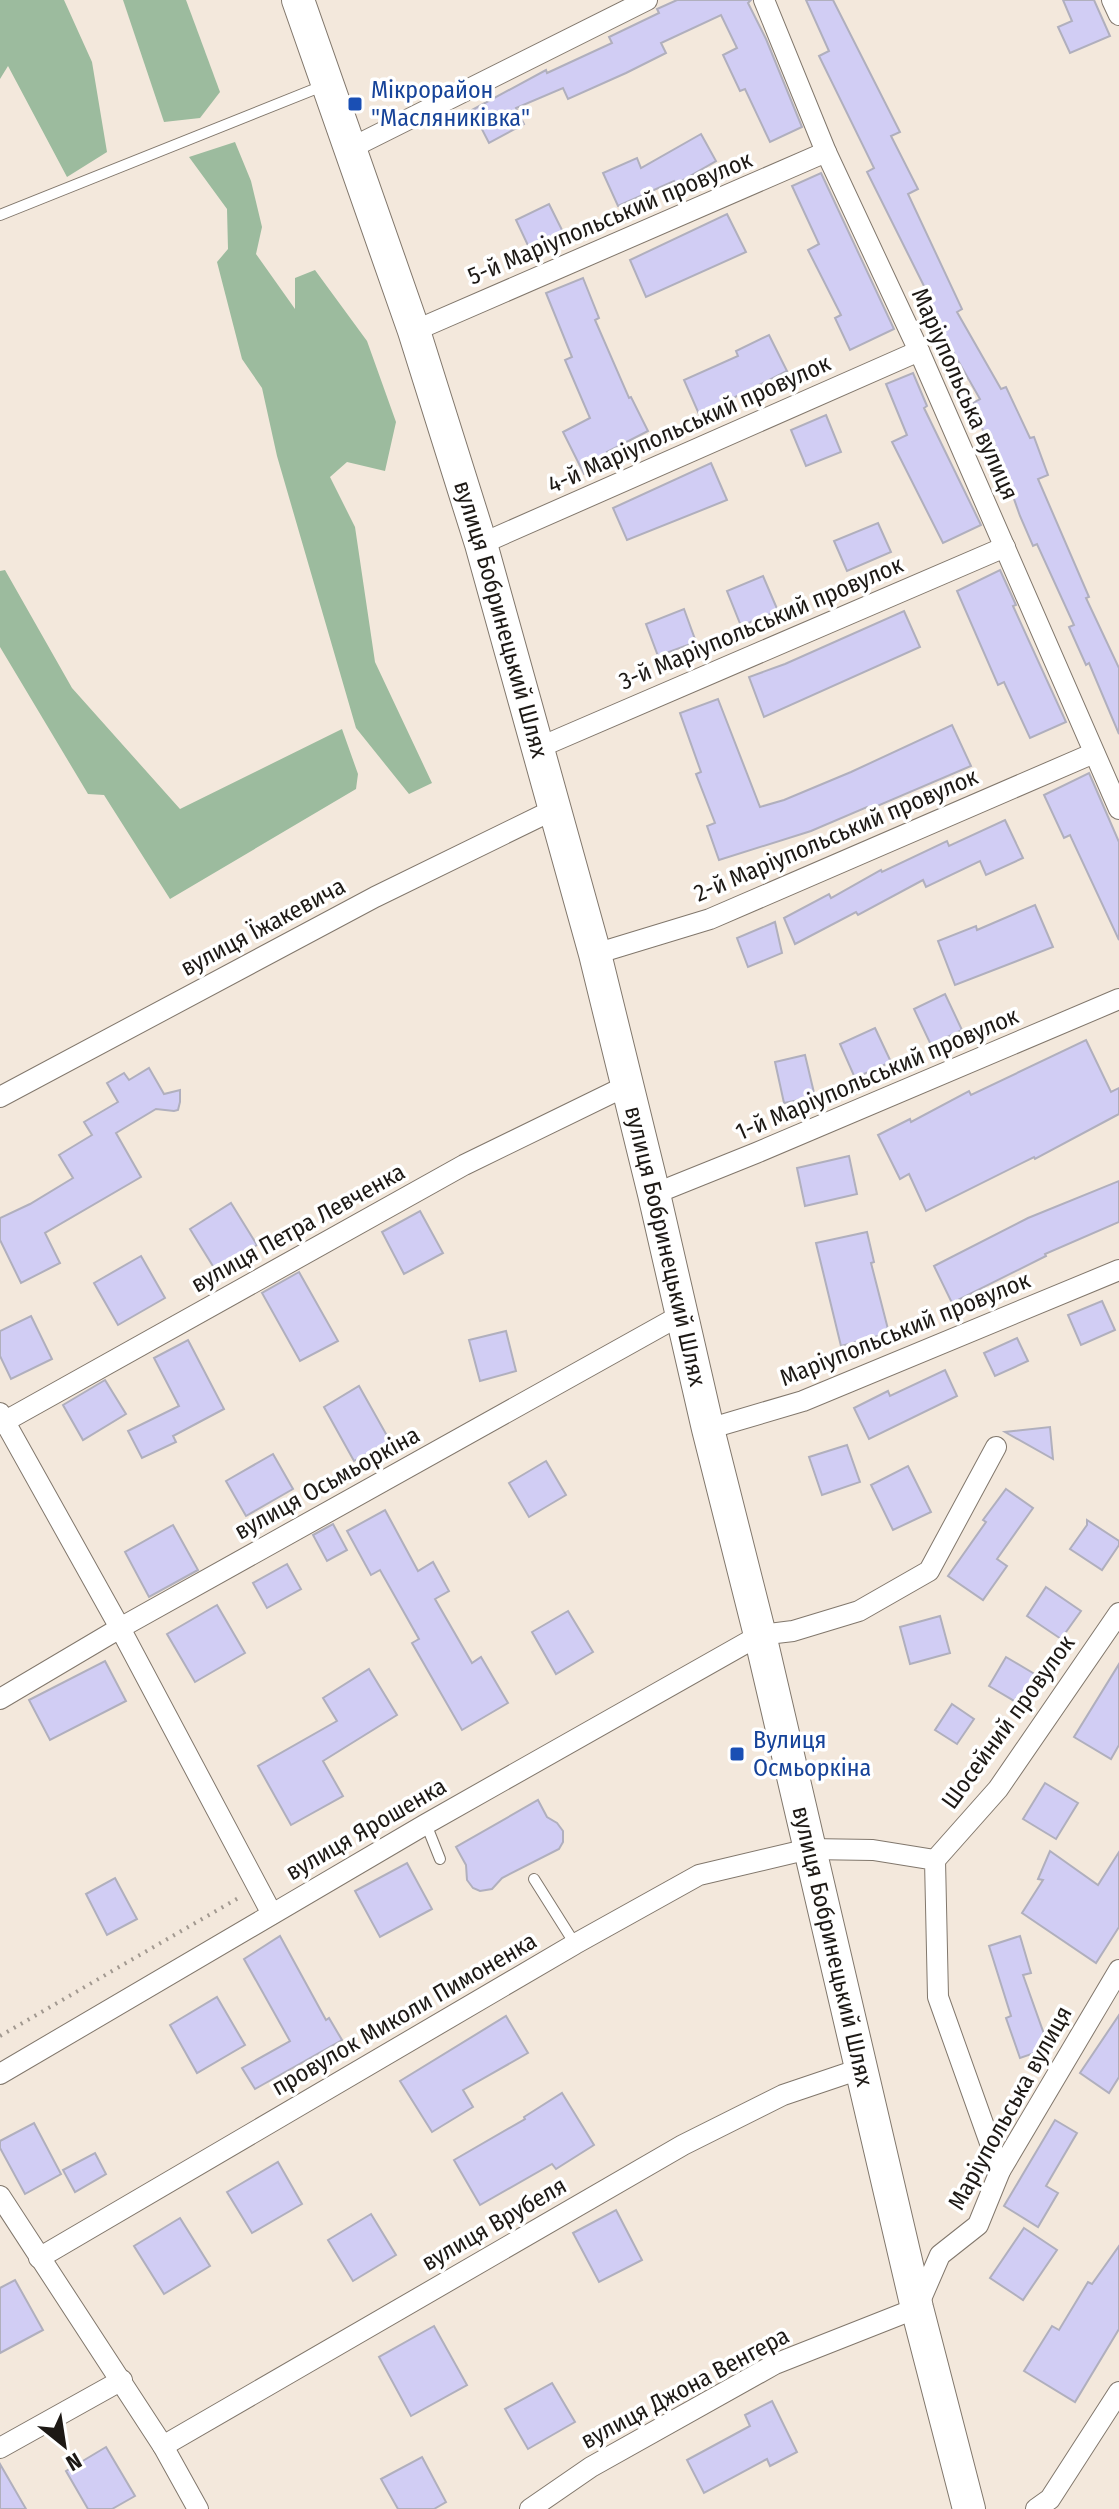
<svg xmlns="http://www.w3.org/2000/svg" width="1119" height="2509" viewBox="0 0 1119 2509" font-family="'Fira Sans Condensed',sans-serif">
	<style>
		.forest { fill: #9cbb9e }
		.building { fill: #d1cdf4; stroke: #b0afbd; stroke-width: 2 }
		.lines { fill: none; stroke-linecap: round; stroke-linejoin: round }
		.lane-casing { stroke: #81776c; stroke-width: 12 }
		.street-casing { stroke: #81776c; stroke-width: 22 }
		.primary-casing { stroke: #81776c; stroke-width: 34 }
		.path { stroke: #a29990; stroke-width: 4; stroke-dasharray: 2 6; stroke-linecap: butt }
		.lane { stroke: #fff; stroke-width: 10 }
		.street { stroke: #fff; stroke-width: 20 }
		.primary { stroke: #fff; stroke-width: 32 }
		.transit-dot { fill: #1a4fb4; stroke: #fff; stroke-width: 3 }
		.labels { text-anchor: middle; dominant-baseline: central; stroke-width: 7; stroke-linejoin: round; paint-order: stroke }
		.transit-label { font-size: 24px; fill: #164399; stroke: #fff; text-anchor: start }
		.street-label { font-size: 24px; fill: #1d1915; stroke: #fff }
	</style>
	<rect width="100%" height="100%" fill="#f3e8dc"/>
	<!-- forest -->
	<g class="forest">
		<polygon points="0,0 64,0 92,62 107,152 67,177 8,66 0,79"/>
		<polygon points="123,0 186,0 220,92 200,118 164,122"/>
		<polygon points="235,142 251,181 262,227 256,254 295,309 295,278 315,270 367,341 396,422 385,471 347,462 330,477 355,527 375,662 432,783 409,794 356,728 277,456 262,388 242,359 217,262 228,249 227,209 189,157"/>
		<polygon points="5,570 72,688 180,809 342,729 358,774 356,789 170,899 104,795 88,794 0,647 0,571"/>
	</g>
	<!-- building -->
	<g class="building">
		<polygon points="677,0 751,0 748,3 766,39 802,127 770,142 745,89 740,91 723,55 737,48 721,15 661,43 666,53 626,73 568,99 563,88 516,108 524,124 489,143 472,110 546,70 547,73 612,43 609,37 659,13 657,9"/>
		<polygon points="806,0 833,0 900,132 891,136 918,189 908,194 962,309 957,312 1001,389 1006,387 1030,438 1034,437 1048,475 1038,479 1089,597 1086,598 1119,668 1119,734 1089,663 1086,665 1069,627 1074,625 1037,544 1033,546 1020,516 991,434 986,437 971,404 980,399 936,322 921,290 925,288 867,172 874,168 819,56 829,51"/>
		<polygon points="1063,0 1094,0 1110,36 1070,53 1058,27 1072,21"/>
		<polygon points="701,134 716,161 676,184 674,181 618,206 603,173 637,158 641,168"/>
		<polygon points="821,173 894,329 850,350 835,318 841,315 808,250 819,244 792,186"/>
		<polygon points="549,204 566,238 532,254 516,220"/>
		<polygon points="727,214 746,252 646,297 630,260"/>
		<polygon points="583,278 599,318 595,320 629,398 631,397 648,431 607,452 611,460 584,474 563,432 590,418 565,360 572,357 546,293"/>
		<polygon points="769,335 787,371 731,399 734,406 702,421 684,380 738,356 736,351"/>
		<polygon points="913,373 927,406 924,408 981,525 943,543 892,442 907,435 886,384"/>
		<polygon points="826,415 841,452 806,466 791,430"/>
		<polygon points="711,463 727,500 627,540 613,508"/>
		<polygon points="878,523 891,552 847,571 834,541"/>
		<polygon points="1000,570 1016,605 1013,606 1066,722 1030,738 1004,682 998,685 957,591"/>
		<polygon points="763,576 778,611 741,626 727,591"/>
		<polygon points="684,609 696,642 658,656 646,624"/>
		<polygon points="904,611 920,647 764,717 749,677 785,664"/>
		<polygon points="718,699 760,807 784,800 851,772 952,725 971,766 868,810 867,807 811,831 719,860 707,826 715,823 696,774 701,772 680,713"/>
		<polygon points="1089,773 1119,842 1119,940 1070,835 1064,838 1044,795"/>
		<polygon points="1005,820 1023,858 986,875 980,861 926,887 923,880 858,915 856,912 795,944 784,918 829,894 831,898 881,870 882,872 947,841 949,846"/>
		<polygon points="1035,905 1053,947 955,985 938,941 976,926 977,930"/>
		<polygon points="775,922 782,953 748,967 737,938"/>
		<polygon points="945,994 962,1030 931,1045 914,1009"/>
		<polygon points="875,1028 891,1062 855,1078 840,1044"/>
		<polygon points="1086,1040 1111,1092 1119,1088 1119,1114 1035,1159 1034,1157 926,1211 909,1174 900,1179 878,1135 910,1119 911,1122 969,1091 971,1095"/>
		<polygon points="805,1055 815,1097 784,1103 775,1062"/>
		<polygon points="149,1068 164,1094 180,1090 180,1102 178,1110 174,1111 156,1109 116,1133 141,1177 45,1233 60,1263 21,1283 0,1240 0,1218 30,1204 73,1178 59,1155 92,1135 84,1122 118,1102 107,1083 124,1073 129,1080"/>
		<polygon points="849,1156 857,1194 805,1206 797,1168"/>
		<polygon points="1119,1181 1119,1222 1045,1254 1046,1256 952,1303 934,1266 1028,1218"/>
		<polygon points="231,1203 257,1245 216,1271 190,1229"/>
		<polygon points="420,1211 443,1253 404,1274 382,1232"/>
		<polygon points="867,1232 874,1262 871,1263 889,1333 841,1346 816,1243"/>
		<polygon points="141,1256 165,1298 118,1325 94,1283"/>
		<polygon points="299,1272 338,1341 300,1361 262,1293"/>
		<polygon points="1102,1301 1115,1330 1081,1345 1068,1315"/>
		<polygon points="31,1316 52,1359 11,1379 0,1356 0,1331"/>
		<polygon points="506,1331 516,1371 480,1381 469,1340"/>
		<polygon points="1017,1338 1028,1361 995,1376 984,1353"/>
		<polygon points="188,1340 224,1409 173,1436 176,1442 142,1458 128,1431 179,1406 154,1358"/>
		<polygon points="945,1370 957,1396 869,1439 854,1408 888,1391 890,1396"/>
		<polygon points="105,1380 126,1414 83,1440 63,1405"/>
		<polygon points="359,1386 390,1441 354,1461 324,1407"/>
		<polygon points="1050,1427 1053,1459 1005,1432"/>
		<polygon points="847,1445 860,1482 822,1495 809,1457"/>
		<polygon points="273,1454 293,1489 246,1516 226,1481"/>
		<polygon points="546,1461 566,1495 529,1517 509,1483"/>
		<polygon points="908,1466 931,1512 893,1530 871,1485"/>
		<polygon points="1006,1489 1033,1508 997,1559 1007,1566 983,1600 948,1576 986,1522 983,1520"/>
		<polygon points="385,1510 418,1571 433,1562 449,1591 435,1599 472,1663 481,1657 508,1703 462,1730 412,1643 419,1639 380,1570 371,1575 347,1531"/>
		<polygon points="1087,1520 1119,1541 1119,1545 1102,1570 1070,1549 1087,1525"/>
		<polygon points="333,1524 347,1550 327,1561 313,1535"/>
		<polygon points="173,1525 198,1570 149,1597 125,1552"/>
		<polygon points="287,1564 301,1589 267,1608 253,1583"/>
		<polygon points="1046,1587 1081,1611 1061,1639 1027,1616"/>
		<polygon points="217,1605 245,1653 195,1682 167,1634"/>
		<polygon points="568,1611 593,1652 556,1674 532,1632"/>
		<polygon points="940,1616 950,1653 910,1664 900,1627"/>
		<polygon points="1006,1657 1038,1676 1021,1705 989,1686"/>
		<polygon points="105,1661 126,1701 50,1740 29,1700"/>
		<polygon points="1119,1664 1119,1745 1111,1759 1074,1737"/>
		<polygon points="369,1669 397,1715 323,1761 343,1796 291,1825 258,1766 337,1721 323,1698"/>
		<polygon points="952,1704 974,1719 957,1744 935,1730"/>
		<polygon points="1045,1783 1078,1803 1056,1839 1023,1819"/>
		<polygon points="538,1800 547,1817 557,1823 563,1831 563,1842 559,1849 502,1878 492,1889 480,1891 473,1888 467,1880 466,1865 456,1847"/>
		<polygon points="1050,1851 1098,1885 1119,1852 1119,1927 1096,1963 1022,1913 1043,1880 1038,1879"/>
		<polygon points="407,1863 432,1909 380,1937 355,1891"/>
		<polygon points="115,1878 137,1919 107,1935 86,1894"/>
		<polygon points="280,1936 326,2020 329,2018 342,2040 255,2089 242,2068 290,2041 244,1959"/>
		<polygon points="1020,1936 1031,1973 1023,1975 1049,2048 1020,2058 1006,2018 1011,2016 989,1946"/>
		<polygon points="217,1997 245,2045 197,2073 170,2025"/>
		<polygon points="1119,2015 1119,2077 1109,2093 1080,2073"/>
		<polygon points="506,2016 528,2053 463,2090 473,2107 432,2132 400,2081"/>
		<polygon points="562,2093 594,2145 556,2169 552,2164 480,2205 454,2160 525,2119 524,2117"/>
		<polygon points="1055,2120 1077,2133 1046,2186 1058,2193 1038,2227 1004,2206"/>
		<polygon points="34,2123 61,2174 25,2194 0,2148 0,2141"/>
		<polygon points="95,2153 106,2174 75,2192 63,2170"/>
		<polygon points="278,2162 302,2204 252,2233 227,2192"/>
		<polygon points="616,2210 642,2260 599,2282 573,2233"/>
		<polygon points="371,2214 396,2255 353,2281 328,2240"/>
		<polygon points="180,2218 210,2266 164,2294 134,2246"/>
		<polygon points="1024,2228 1057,2250 1023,2300 990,2278"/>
		<polygon points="1119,2246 1119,2329 1075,2402 1024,2371 1052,2326 1059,2330 1088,2282 1092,2284"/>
		<polygon points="15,2280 43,2330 0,2353 0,2288"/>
		<polygon points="434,2326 467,2385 411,2416 379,2357"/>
		<polygon points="552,2383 575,2422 528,2449 505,2409"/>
		<polygon points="772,2401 797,2452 770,2466 767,2459 704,2493 687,2460 750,2426 745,2415"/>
		<polygon points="106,2447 135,2496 112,2509 88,2509 66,2471"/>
		<polygon points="422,2457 446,2502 434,2509 398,2509 381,2479"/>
		<polygon points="0,2464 26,2509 0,2509"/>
	</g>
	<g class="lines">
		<defs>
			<g id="lane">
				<polyline points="0,215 325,85"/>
				<polyline points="426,1824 440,1859"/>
				<polyline points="534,1879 575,1944"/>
			</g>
			<g id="street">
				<polyline points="764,0 826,152 919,351 1119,809"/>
				<polyline points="1112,0 1119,15"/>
				<polyline points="351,148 647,0"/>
				<polyline points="414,331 826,152"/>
				<polyline points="481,544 919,351"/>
				<polyline points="538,748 1005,547"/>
				<polyline points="595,954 710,919 1094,753"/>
				<polyline points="0,1097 375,897 555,809"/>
				<polyline points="654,1194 756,1153 1119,999"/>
				<polyline points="0,1413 120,1628 272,1914"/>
				<polyline points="0,1424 464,1165 626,1086"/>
				<polyline points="708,1429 803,1401 1119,1270"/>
				<polyline points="0,1699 120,1628 681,1315"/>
				<polyline points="935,1860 998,1789 1119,1613"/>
				<polyline points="0,2074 426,1824 760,1635 793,1631 859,1611 929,1571 996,1447"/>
				<polyline points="0,2196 163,2446 198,2509"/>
				<polyline points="39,2258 575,1944 699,1875 809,1849 873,1850 935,1860 938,1997 1000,2171"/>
				<polyline points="163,2446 683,2145 783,2095 860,2069"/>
				<polyline points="0,2448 122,2380"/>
				<polyline points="530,2509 591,2467 775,2364 917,2308 940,2255 978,2225 1000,2171 1119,1970"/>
				<polyline points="1036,2509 1050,2499 1119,2392"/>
			</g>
			<g id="primary">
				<path id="s1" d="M298,0L414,331L481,544L595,954L654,1194L708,1429L760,1635L917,2308L969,2509"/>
			</g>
		</defs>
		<!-- lane casing -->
		<use href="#lane" class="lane-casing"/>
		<!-- street casing -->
		<use href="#street" class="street-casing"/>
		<!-- primary casing -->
		<use href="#primary" class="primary-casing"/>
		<!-- path -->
		<polyline class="path" points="0,2036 240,1897"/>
		<!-- lane -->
		<use href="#lane" class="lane"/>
		<!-- street -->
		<use href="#street" class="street"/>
		<!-- primary -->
		<use href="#primary" class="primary"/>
	</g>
	<!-- markers -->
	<g class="transit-dot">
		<rect x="347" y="96" width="16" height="16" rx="4"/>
		<rect x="729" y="1746" width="16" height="16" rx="4"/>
	</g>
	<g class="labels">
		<!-- transit labels -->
		<g class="transit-label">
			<text x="371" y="90">Мікрорайон<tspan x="371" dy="28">"Масляниківка"</tspan></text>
			<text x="753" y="1740">Вулиця<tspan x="753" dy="28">Осмьоркіна</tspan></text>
		</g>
		<!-- street labels -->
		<g class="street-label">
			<text transform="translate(610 218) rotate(-23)">5-й Маріупольський провулок</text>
			<text transform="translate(965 394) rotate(66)">Маріупольська вулиця</text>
			<text transform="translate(689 424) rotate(-24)">4-й Маріупольський провулок</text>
			<text stroke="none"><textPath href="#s1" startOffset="652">вулиця Бобринецький Шлях</textPath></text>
			<text transform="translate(761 623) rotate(-23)">3-й Маріупольський провулок</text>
			<text transform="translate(836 835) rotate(-23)">2-й Маріупольський провулок</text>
			<text transform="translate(263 927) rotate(-28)">вулиця Їжакевича</text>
			<text transform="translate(877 1074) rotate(-23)">1-й Маріупольський провулок</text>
			<text transform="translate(298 1228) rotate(-29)">вулиця Петра Левченка</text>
			<text stroke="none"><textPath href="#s1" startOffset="1300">вулиця Бобринецький Шлях</textPath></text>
			<text transform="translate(905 1329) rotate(-22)">Маріупольський провулок</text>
			<text transform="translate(327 1483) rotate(-29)">вулиця Осьмьоркіна</text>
			<text transform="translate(1008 1722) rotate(-54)">Шосейний провулок</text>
			<text transform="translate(366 1829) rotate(-30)">вулиця Ярошенка</text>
			<text stroke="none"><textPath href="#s1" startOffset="2020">вулиця Бобринецький Шлях</textPath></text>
			<text transform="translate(404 2014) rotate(-30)">провулок Миколи Пимоненка</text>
			<text transform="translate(1010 2108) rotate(-61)">Маріупольська вулиця</text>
			<text transform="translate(494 2224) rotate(-30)">вулиця Врубеля</text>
			<text transform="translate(685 2388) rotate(-28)">вулиця Джона Венгера</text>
		</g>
	</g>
	<!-- north arrow -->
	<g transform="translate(64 2445) rotate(150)" stroke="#ffffff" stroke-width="6" paint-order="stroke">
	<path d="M0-6L14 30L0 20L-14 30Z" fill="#1d1915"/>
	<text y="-12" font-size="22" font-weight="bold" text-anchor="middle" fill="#1d1915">N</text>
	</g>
</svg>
